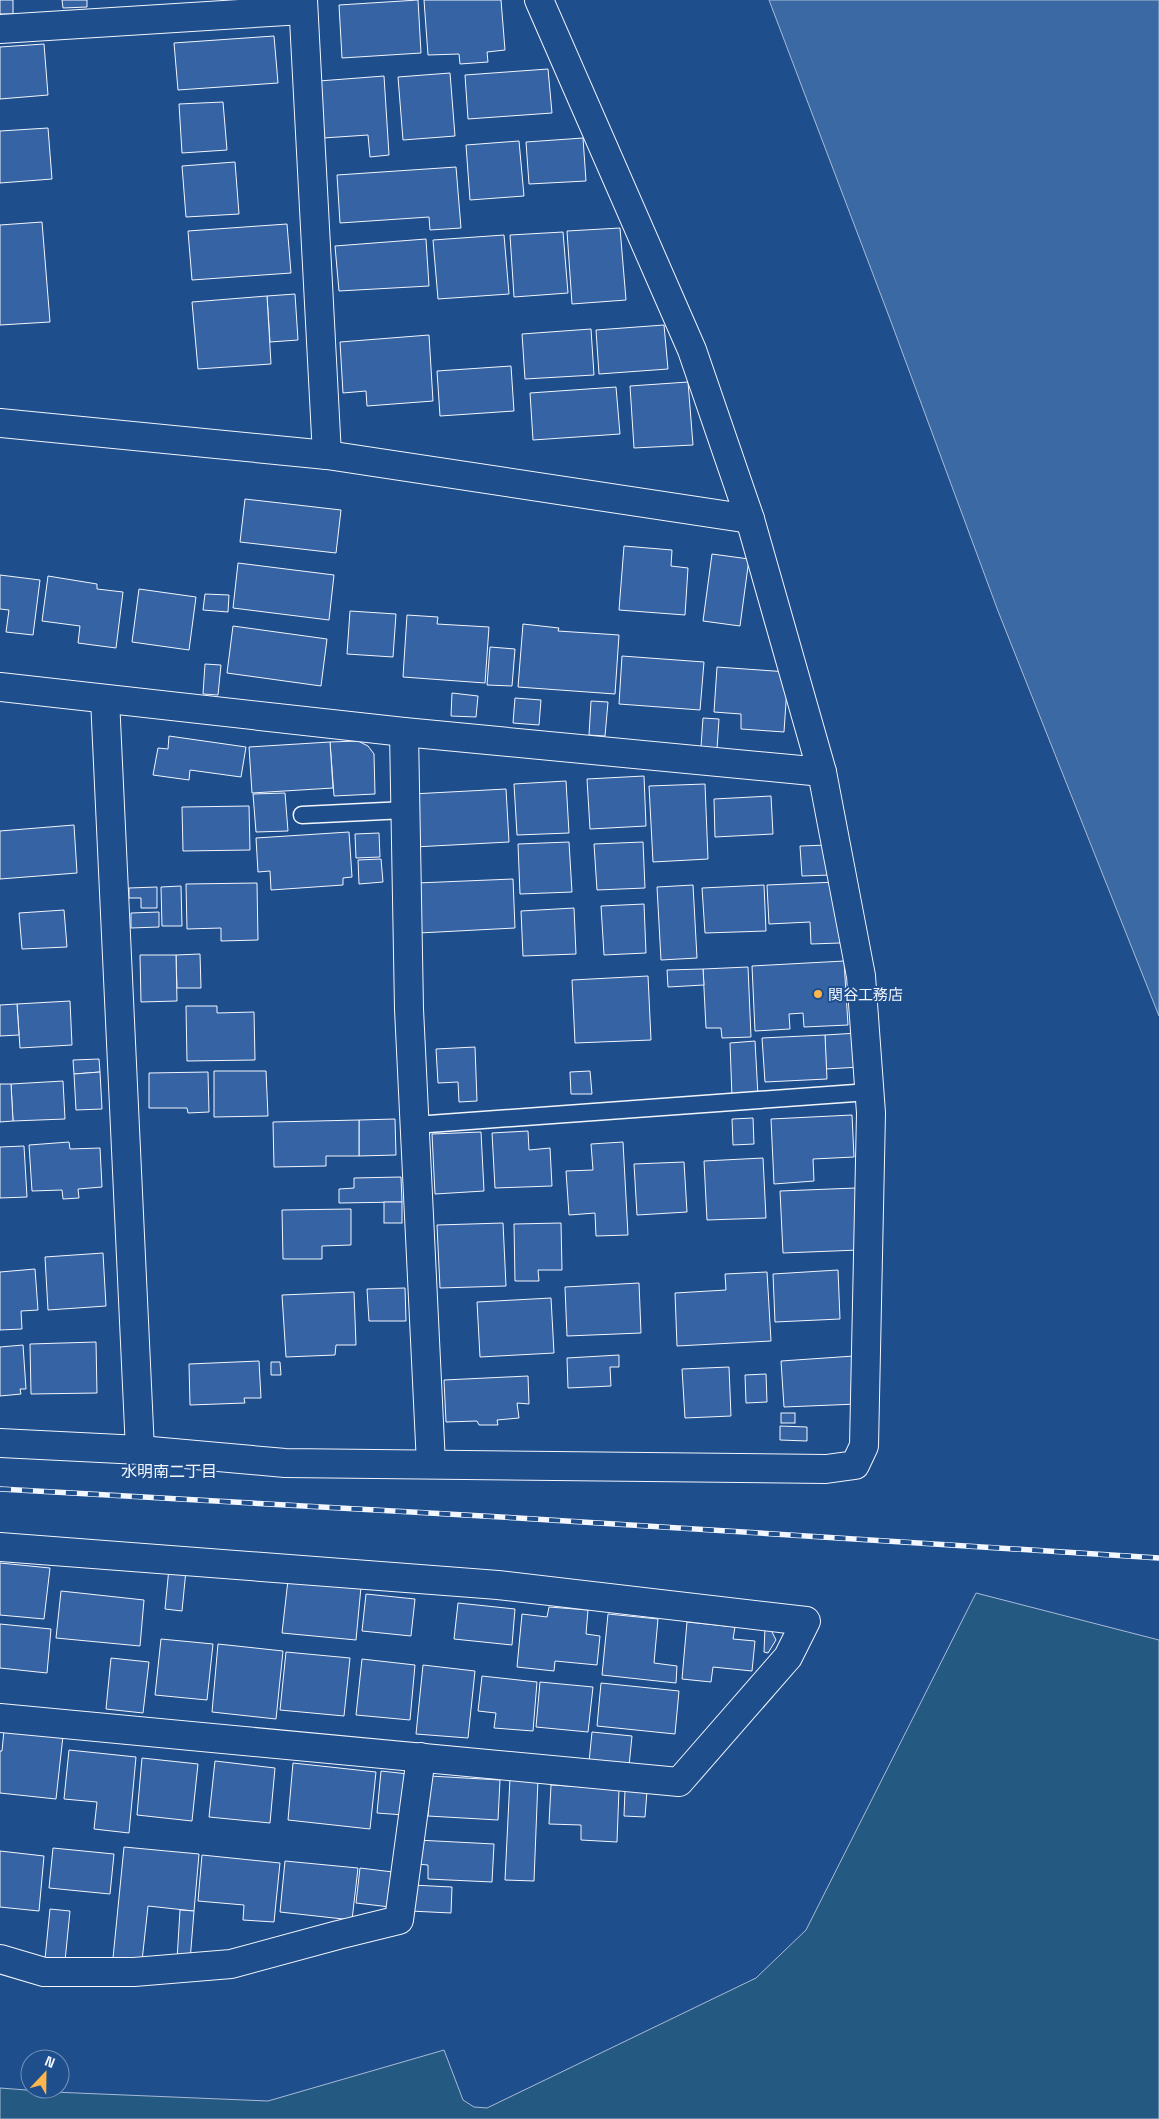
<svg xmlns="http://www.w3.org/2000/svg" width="1159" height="2119" viewBox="0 0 1159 2119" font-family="'Space Grotesk','Noto Sans JP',sans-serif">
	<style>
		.green { fill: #245a82; stroke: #a8bbd7 }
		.water { fill: #3b69a3; stroke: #a8bbd7 }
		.building { fill: #3563a3; stroke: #f2f6ff }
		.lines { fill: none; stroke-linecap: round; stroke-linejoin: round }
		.lane-casing { stroke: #f2f6ff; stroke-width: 19 }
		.street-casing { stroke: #f2f6ff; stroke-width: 30 }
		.secondary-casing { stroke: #f2f6ff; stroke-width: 30 }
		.lane { stroke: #1f4e8c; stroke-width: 16 }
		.street { stroke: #1f4e8c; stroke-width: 28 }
		.secondary { stroke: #1f4e8c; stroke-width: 28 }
		.rail-casing { stroke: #f2f6ff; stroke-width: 5.5 }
		.rail { stroke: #1f4e8c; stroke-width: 4; stroke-dasharray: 11; stroke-linecap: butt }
		.poi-dot { fill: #ffb74d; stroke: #1f4e8c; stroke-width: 2 }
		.labels { text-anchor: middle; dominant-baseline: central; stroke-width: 4; stroke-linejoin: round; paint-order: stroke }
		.poi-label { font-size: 15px; fill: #f2f6ff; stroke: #1f4e8c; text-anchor: start }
		.neighbourhood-label { font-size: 16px; fill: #f2f6ff; stroke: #1f4e8c }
	</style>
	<rect width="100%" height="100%" fill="#1f4e8c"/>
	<!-- green -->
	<polygon class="green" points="976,1593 1159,1640 1159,2119 0,2119 0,2088 53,2092 268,2101 444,2050 463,2100 474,2107 487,2108 756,1978 806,1930"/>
	<!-- water -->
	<polygon class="water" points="769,0 1159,0 1159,1016 998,611 890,319"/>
	<!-- building -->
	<g class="building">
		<rect x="0" y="0" width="13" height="14"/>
		<polygon points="62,0 87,0 87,7 63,8"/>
		<polygon points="418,0 421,53 342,58 339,5"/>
		<polygon points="424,0 501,0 505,50 487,52 488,62 460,64 459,54 428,55"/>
		<polygon points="274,36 278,83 178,90 174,43"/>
		<polygon points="44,44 48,95 0,99 0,47"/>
		<polygon points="548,69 552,113 468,119 465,75"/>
		<polygon points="450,73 455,136 403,140 398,77"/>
		<polygon points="384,76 389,155 370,157 368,135 323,138 319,81"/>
		<polygon points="223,102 227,150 182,153 179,104"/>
		<polygon points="48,128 52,179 0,183 0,131"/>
		<polygon points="583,138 586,181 529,184 526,142"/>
		<polygon points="519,141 524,196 470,200 466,145"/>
		<polygon points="235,162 239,214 186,217 182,166"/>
		<polygon points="456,167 461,228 430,230 429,217 340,223 337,175"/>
		<polygon points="42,222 50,322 0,325 0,225"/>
		<polygon points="287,224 291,273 192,280 188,231"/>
		<polygon points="620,228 626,300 572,304 567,231"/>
		<polygon points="563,232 568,293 514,297 510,235"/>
		<polygon points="504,235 509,294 438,299 433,240"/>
		<polygon points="426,239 429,286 339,291 335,246"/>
		<polygon points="295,294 298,340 270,342 267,296"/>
		<polygon points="267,296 271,364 198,369 192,302"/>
		<polygon points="664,325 668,369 599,374 596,330"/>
		<polygon points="591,329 594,375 525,379 522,334"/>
		<polygon points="429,335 433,401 367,406 366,391 343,393 340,342"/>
		<polygon points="511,366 514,411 440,416 437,371"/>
		<polygon points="688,382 693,445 634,448 630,386"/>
		<polygon points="616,387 620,434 533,440 530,393"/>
		<polygon points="245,499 341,510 336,553 240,542"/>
		<polygon points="624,546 672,550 671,566 688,568 685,615 619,610"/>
		<polygon points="712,554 749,559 740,626 703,621"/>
		<polygon points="238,563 334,575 329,620 233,608"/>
		<polygon points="0,575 40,580 33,635 6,632 9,610 0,609"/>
		<polygon points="48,576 97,584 97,589 123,592 116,648 78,643 80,626 42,621"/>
		<polygon points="139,589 196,597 189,650 132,642"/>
		<polygon points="205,594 229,595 228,612 203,610"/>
		<polygon points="350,611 396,614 393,657 347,654"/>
		<polygon points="407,615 438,617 437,624 489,627 485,683 403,677"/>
		<polygon points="523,624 559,628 558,631 619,635 615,694 518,687"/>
		<polygon points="233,626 327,639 321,686 227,673"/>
		<polygon points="490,647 515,649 512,686 487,685"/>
		<polygon points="622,656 704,662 700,710 619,704"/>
		<polygon points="205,664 221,665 218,695 203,694"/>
		<polygon points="717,667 788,672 784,732 741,729 741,714 714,712"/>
		<polygon points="452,693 478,696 476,717 451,716"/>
		<polygon points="515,698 541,700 539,725 513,723"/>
		<polygon points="591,701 608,702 605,736 589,735"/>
		<polygon points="703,718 719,719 717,749 701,747"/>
		<polygon points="169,736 246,747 241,777 190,770 189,780 153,775 158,748 168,749"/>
		<polygon points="358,741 368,746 374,754 375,794 334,796 330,742"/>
		<polygon points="330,742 333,788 252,793 249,747"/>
		<polygon points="644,776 646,826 590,829 587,779"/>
		<polygon points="566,781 569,833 517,835 514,784"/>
		<polygon points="705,784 708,859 653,862 649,786"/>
		<polygon points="506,789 509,842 414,847 412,794"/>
		<polygon points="285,793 288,831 256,832 253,794"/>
		<polygon points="771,796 773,834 715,837 714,799"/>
		<polygon points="249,806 250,850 183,851 182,807"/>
		<polygon points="74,825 77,873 0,879 0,831"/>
		<polygon points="349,832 352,877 343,878 343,885 271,890 270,871 258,872 256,838"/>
		<polygon points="379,833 380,857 356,858 355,834"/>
		<polygon points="569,842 572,892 520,894 518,844"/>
		<polygon points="643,842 645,888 597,890 594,844"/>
		<polygon points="828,845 830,875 802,876 800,846"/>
		<polygon points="381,859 383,882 359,884 358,860"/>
		<polygon points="513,879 515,928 419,933 417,883"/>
		<polygon points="837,882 840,943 811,944 810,922 769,924 767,885"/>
		<polygon points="257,883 258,940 221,941 221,928 187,929 186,884"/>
		<polygon points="693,885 697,958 661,960 657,887"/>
		<polygon points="764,885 766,931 705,933 702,888"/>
		<polygon points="181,886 182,926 162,926 161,887"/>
		<polygon points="157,887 157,908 141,908 141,898 129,898 129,888"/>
		<polygon points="644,904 646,953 604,955 601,906"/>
		<polygon points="574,908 576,954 523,956 521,911"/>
		<polygon points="64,910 67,947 22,949 19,913"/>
		<polygon points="159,912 159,927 131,928 131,913"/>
		<polygon points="200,954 201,988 177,988 176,955"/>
		<polygon points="140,955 176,955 177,1001 141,1002"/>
		<polygon points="844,961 848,1025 804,1027 803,1013 789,1014 790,1029 755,1031 752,966"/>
		<polygon points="748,967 751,1037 722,1038 721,1028 706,1028 703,969"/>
		<polygon points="703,969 704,985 668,987 667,970"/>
		<polygon points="648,976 651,1040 575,1043 572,980"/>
		<polygon points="70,1001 72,1045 20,1048 17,1004"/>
		<polygon points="17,1004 19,1035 0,1036 0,1005"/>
		<polygon points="186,1006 217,1006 217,1013 254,1012 255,1060 187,1061"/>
		<polygon points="858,1033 860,1067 826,1069 825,1035"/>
		<polygon points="825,1035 827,1079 765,1082 762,1038"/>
		<polygon points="755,1041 758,1096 732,1097 730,1043"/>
		<polygon points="475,1047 477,1101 459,1102 458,1082 438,1083 436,1049"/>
		<polygon points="99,1059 100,1072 74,1074 73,1060"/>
		<polygon points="214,1071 266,1071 268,1116 214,1117"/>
		<polygon points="590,1071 592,1094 571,1094 570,1072"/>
		<polygon points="100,1072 102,1109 76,1110 74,1074"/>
		<polygon points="208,1072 209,1112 188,1113 187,1108 149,1108 149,1073"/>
		<polygon points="63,1081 65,1119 13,1121 11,1084"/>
		<polygon points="0,1084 11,1084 13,1121 0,1122"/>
		<polygon points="852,1115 854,1157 813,1159 814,1181 774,1184 771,1119"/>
		<polygon points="753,1118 754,1144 733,1145 732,1119"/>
		<polygon points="395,1119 396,1155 359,1156 359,1120"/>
		<polygon points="359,1120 359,1156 326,1156 326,1166 274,1167 273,1122"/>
		<polygon points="528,1131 529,1150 550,1148 552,1186 495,1188 492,1133"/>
		<polygon points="481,1132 484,1191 435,1194 432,1134"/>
		<polygon points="69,1142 70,1149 100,1148 102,1187 78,1189 79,1198 63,1199 62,1190 32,1191 29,1145"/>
		<polygon points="623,1142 628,1235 596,1236 595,1213 569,1215 566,1171 593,1170 591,1144"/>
		<polygon points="24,1146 27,1197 0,1198 0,1147"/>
		<polygon points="763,1158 766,1218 707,1220 704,1161"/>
		<polygon points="684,1162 687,1212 637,1215 634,1164"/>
		<polygon points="401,1177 402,1202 339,1203 339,1189 354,1188 354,1178"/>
		<polygon points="856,1188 859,1250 783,1253 780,1191"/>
		<rect x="384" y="1202" width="18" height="21"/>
		<polygon points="351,1209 351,1245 322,1246 322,1259 283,1259 282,1210"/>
		<polygon points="503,1223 506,1286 440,1288 437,1225"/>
		<polygon points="561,1223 562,1270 538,1270 539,1281 515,1281 514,1224"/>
		<polygon points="103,1253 106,1306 48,1310 45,1257"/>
		<polygon points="35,1269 38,1310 21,1311 22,1329 0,1330 0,1272"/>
		<polygon points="838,1270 840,1319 775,1322 773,1274"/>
		<polygon points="767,1272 771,1341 677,1346 675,1293 726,1290 725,1274"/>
		<polygon points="639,1283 641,1333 567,1336 565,1287"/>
		<polygon points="405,1288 406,1321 369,1321 367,1289"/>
		<polygon points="354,1292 356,1345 336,1345 335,1355 286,1357 282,1295"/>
		<polygon points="551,1298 554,1353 480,1357 477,1302"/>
		<polygon points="96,1342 97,1393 31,1394 30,1344"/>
		<polygon points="23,1345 26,1389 20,1389 21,1394 0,1396 0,1347"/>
		<polygon points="619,1355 619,1367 610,1367 611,1386 568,1388 567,1358"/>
		<polygon points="854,1356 857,1404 784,1407 781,1361"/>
		<polygon points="259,1361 261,1398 244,1398 245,1403 190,1405 189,1364"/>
		<polygon points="271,1362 280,1362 281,1375 271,1375"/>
		<polygon points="729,1367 731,1416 685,1418 682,1369"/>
		<polygon points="766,1374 767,1402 746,1403 745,1375"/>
		<polygon points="528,1376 529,1404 517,1403 519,1418 497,1420 498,1425 479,1425 477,1421 446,1422 444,1380"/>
		<rect x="781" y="1413" width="14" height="10"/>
		<polygon points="780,1426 807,1427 807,1441 780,1440"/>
		<polygon points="0,1563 50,1568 44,1619 0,1615"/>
		<polygon points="169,1568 186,1570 182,1611 165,1609"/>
		<polygon points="288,1580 361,1587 356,1640 282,1633"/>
		<polygon points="61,1591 144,1600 140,1646 56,1638"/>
		<polygon points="366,1594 415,1599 411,1636 362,1631"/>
		<polygon points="458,1603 515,1609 512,1645 454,1639"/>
		<polygon points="549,1607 588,1610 586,1634 600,1636 597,1665 555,1661 554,1671 517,1667 522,1614 547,1617"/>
		<polygon points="608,1614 658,1619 654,1663 677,1666 676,1683 602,1675"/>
		<polygon points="687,1622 735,1627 733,1639 755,1641 752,1671 713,1667 711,1682 682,1679"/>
		<polygon points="0,1624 51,1629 47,1673 0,1668"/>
		<polygon points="765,1627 770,1628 776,1640 768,1653 764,1652"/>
		<polygon points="161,1639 213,1644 207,1700 155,1695"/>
		<polygon points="218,1644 283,1651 276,1719 212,1712"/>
		<polygon points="286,1652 350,1658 344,1716 280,1710"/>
		<polygon points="111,1658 149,1662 143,1713 106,1709"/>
		<polygon points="362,1659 415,1665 410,1720 356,1715"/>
		<polygon points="423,1665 475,1671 468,1738 416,1734"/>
		<polygon points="482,1676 537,1682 533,1731 494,1728 496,1713 478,1711"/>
		<polygon points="540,1682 593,1687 588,1732 536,1727"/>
		<polygon points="601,1683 679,1691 675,1734 597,1726"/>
		<polygon points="4,1730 63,1736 56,1799 0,1793 0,1751 2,1751"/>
		<polygon points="592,1732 632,1736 629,1766 589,1762"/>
		<polygon points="69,1750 136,1757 129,1833 94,1829 97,1802 64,1799"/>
		<polygon points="142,1758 198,1764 192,1821 137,1815"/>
		<polygon points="215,1761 275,1768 270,1823 209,1817"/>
		<polygon points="293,1763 376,1772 370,1829 288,1820"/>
		<polygon points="381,1771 408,1774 404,1815 377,1813"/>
		<polygon points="430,1776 500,1780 498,1820 428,1816"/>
		<polygon points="510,1778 538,1779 534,1881 505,1880"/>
		<polygon points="551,1785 619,1789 617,1842 581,1840 581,1825 549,1824"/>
		<polygon points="625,1790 647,1791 645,1817 624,1816"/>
		<polygon points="417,1840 494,1844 492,1882 428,1879 428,1865 416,1864"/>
		<polygon points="124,1847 199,1854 194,1911 148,1906 142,1961 113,1958"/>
		<polygon points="53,1848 114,1854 110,1894 49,1888"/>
		<polygon points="0,1851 44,1856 39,1911 0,1907"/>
		<polygon points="202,1855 280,1863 274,1922 243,1920 244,1905 198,1901"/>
		<polygon points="285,1861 358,1868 352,1920 280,1912"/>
		<polygon points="360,1868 393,1872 390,1907 356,1903"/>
		<polygon points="412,1885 452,1887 451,1913 410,1911"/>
		<polygon points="50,1909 70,1911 65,1961 45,1959"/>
		<polygon points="180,1910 194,1911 190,1961 177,1960"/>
	</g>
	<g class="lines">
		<defs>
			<g id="lane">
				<polyline points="302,815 405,810"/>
				<polyline points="415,1125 869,1092"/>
			</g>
			<g id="street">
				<polyline points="303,0 327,455"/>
				<polyline points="0,29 303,10"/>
				<polyline points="0,687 404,732 822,772"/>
				<polyline points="105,699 140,1450"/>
				<polyline points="404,732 409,1009 431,1464"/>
				<polyline points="0,1443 140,1450 285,1463 826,1469 855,1465 864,1446 871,1113 861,976 822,772 750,519 692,350 539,0"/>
				<polyline points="0,1547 498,1585 806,1621 788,1657 679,1782 0,1718"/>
				<polyline points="0,1959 44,1972 134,1972 231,1964 338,1935 399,1920 421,1757"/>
			</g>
			<polyline id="secondary" points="0,423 327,455 750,519"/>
		</defs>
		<!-- lane casing -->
		<use href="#lane" class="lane-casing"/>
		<!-- street casing -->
		<use href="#street" class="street-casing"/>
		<!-- secondary casing -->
		<use href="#secondary" class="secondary-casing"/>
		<!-- lane -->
		<use href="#lane" class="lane"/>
		<!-- street -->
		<use href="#street" class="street"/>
		<!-- secondary -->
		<use href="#secondary" class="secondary"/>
		<defs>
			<polyline id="rail" points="0,1489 518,1518 1159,1558"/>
		</defs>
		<!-- rail casing -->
		<use href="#rail" class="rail-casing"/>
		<!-- rail -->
		<use href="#rail" class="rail"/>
	</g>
	<!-- markers -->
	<circle class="poi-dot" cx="818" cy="994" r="5"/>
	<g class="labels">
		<!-- poi labels -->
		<g class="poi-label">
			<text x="828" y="994">関谷工務店</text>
		</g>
		<!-- neighbourhood labels -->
		<g class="neighbourhood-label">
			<text x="169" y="1471">水明南二丁目</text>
		</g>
	</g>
	<!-- north arrow -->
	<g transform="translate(45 2074) rotate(22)"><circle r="24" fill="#1f4e8c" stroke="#7391ba"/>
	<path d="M0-4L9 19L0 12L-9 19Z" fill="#ffb74d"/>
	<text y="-8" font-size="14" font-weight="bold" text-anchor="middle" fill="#f2f6ff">N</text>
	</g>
</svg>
